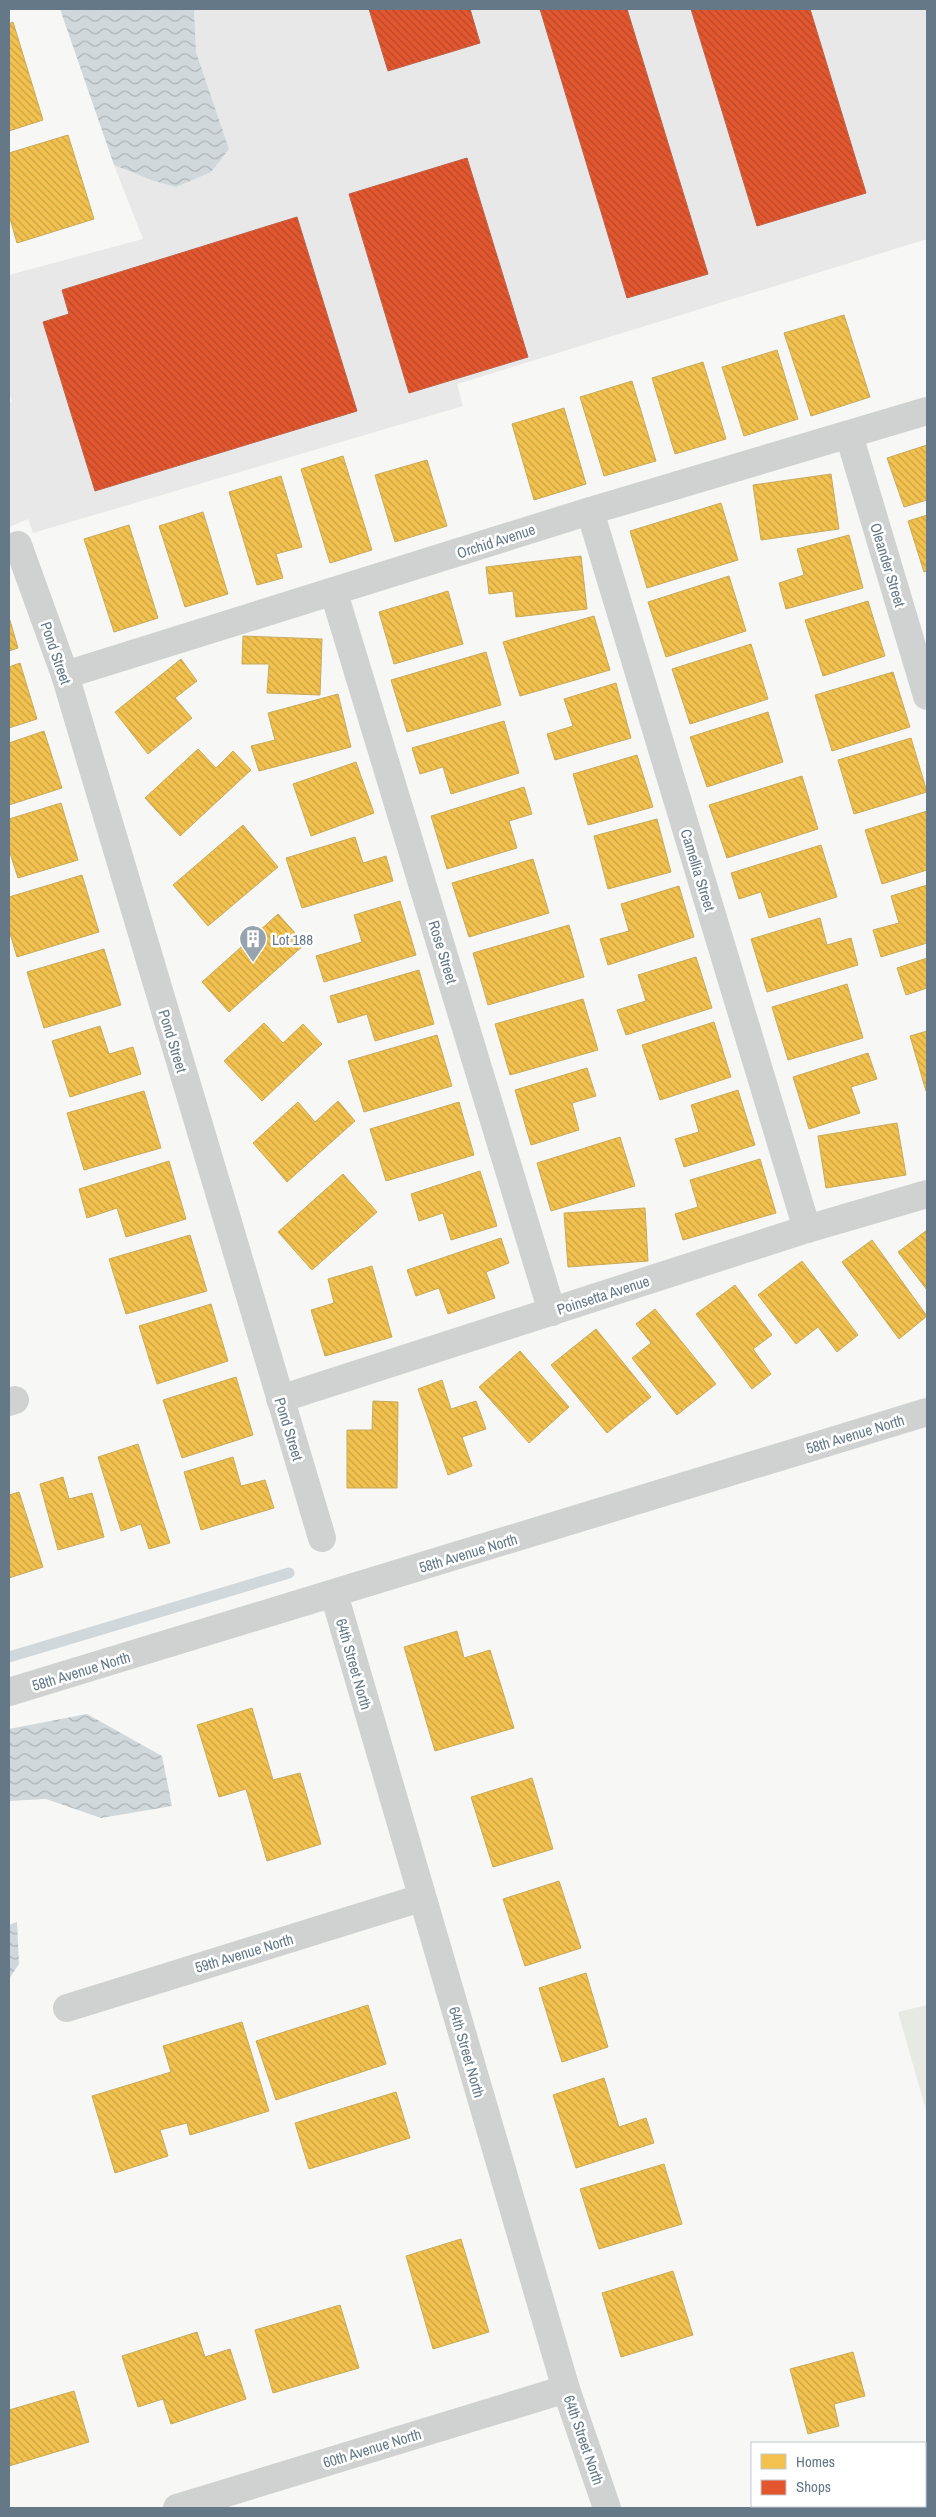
<svg xmlns="http://www.w3.org/2000/svg" width="936" height="2517" viewBox="0 0 936 2517" font-family="'Archivo Narrow',sans-serif">
	<style>
		.built { fill: #e7e8e7 }
		.green { fill: #e6eae3 }
		.water { fill: url(#water-waves) }
		.homes { fill: url(#homes-back-hatch); stroke: #c7ab5f }
		.shops { fill: url(#shops-back-hatch); stroke: #be6149 }
		.lines { fill: none; stroke-linecap: round; stroke-linejoin: round }
		.stream { stroke: #d0d8db; stroke-width: 11 }
		.minor { stroke: #d0d2d2; stroke-width: 28 }
		.labels { text-anchor: middle; dominant-baseline: central; stroke-width: 5; stroke-linejoin: round; paint-order: stroke }
		.street-label { font-size: 15px; fill: #647888; stroke: #fff }
		.poi-label { font-size: 15px; fill: #647888; stroke: #fff; text-anchor: start }
	</style>
	<defs>
		<pattern id="water-waves" width="16" height="10" patternUnits="userSpaceOnUse" patternTransform="scale(1.25)"><rect width="16" height="10" fill="#d0d8db"/><path d="M0 5q4-4 8 0t8 0" fill="none" stroke="#acb4b7"/></pattern>
		<pattern id="homes-back-hatch" width="6" height="6" patternUnits="userSpaceOnUse" patternTransform="scale(1.25)"><rect width="6" height="6" fill="#f2c14e"/><path d="M-1 5l2 2M0 0l6 6M5-1l2 2" fill="none" stroke="#c8a247"/></pattern>
		<pattern id="shops-back-hatch" width="6" height="6" patternUnits="userSpaceOnUse" patternTransform="scale(1.25)"><rect width="6" height="6" fill="#e4572e"/><path d="M-1 5l2 2M0 0l6 6M5-1l2 2" fill="none" stroke="#b24a2d"/></pattern>
	</defs>
	<rect width="100%" height="100%" fill="#f7f7f5"/>
	<!-- built -->
	<polygon class="built" points="194,9 927,9 927,239 457,384 463,406 33,533 28,519 9,527 9,404 12,402 9,392 9,275 143,239 114,165 151,180 229,149 196,52"/>
	<!-- green -->
	<polygon class="green" points="927,2005 927,2114 898,2012"/>
	<!-- water -->
	<g class="water">
		<polygon points="60,9 194,9 196,52 229,149 211,172 176,187 151,180 114,165"/>
		<polygon points="87,1714 162,1756 172,1806 101,1818 46,1799 9,1801 9,1729"/>
		<polygon points="17,1922 19,1964 9,1979 9,1925"/>
	</g>
	<!-- homes -->
	<g class="homes">
		<polygon points="13,22 43,120 9,131 9,24"/>
		<polygon points="68,135 94,219 17,243 9,215 9,153"/>
		<polygon points="844,315 870,397 811,416 784,333"/>
		<polygon points="777,350 798,419 744,436 722,367"/>
		<polygon points="703,362 726,439 675,454 652,378"/>
		<polygon points="632,381 656,461 604,476 580,397"/>
		<polygon points="564,408 586,484 534,500 512,424"/>
		<polygon points="927,445 927,500 904,507 887,458"/>
		<polygon points="343,456 372,550 330,563 301,469"/>
		<polygon points="427,460 447,526 395,542 375,475"/>
		<polygon points="831,474 839,529 761,540 753,485"/>
		<polygon points="281,476 302,547 276,554 283,578 257,585 229,492"/>
		<polygon points="721,503 738,560 647,588 630,531"/>
		<polygon points="203,512 228,594 185,607 159,526"/>
		<polygon points="927,515 927,571 924,572 908,521"/>
		<polygon points="129,525 158,618 114,632 84,539"/>
		<polygon points="849,535 863,588 786,609 779,583 804,575 797,549"/>
		<polygon points="581,556 587,609 516,617 513,591 489,594 486,567"/>
		<polygon points="729,576 746,631 666,657 648,602"/>
		<polygon points="448,591 463,644 394,664 379,612"/>
		<polygon points="868,601 885,656 823,676 805,620"/>
		<polygon points="594,616 610,670 520,696 503,642"/>
		<polygon points="9,617 18,648 9,651"/>
		<polygon points="243,636 322,639 320,695 267,693 269,664 242,664"/>
		<polygon points="751,644 768,699 690,724 672,669"/>
		<polygon points="486,652 501,705 407,732 391,680"/>
		<polygon points="181,659 197,681 175,698 192,718 148,754 115,712"/>
		<polygon points="20,663 37,719 9,728 9,667"/>
		<polygon points="893,672 910,727 832,751 815,695"/>
		<polygon points="616,683 631,738 555,760 547,734 573,726 564,699"/>
		<polygon points="338,694 351,747 259,771 251,746 275,740 268,713"/>
		<polygon points="768,712 783,762 707,787 690,737"/>
		<polygon points="504,721 519,773 451,794 443,767 420,774 412,748"/>
		<polygon points="44,731 62,788 9,805 9,743"/>
		<polygon points="911,738 927,792 854,814 838,760"/>
		<polygon points="198,749 216,768 233,751 251,770 180,836 145,798"/>
		<polygon points="637,755 653,807 588,825 573,774"/>
		<polygon points="356,762 374,813 311,836 293,784"/>
		<polygon points="802,776 818,829 727,858 709,805"/>
		<polygon points="524,787 532,814 509,821 517,848 447,869 431,816"/>
		<polygon points="61,803 78,860 18,878 9,850 9,819"/>
		<polygon points="927,811 927,870 882,884 865,830"/>
		<polygon points="657,819 671,872 608,889 594,836"/>
		<polygon points="243,825 278,867 208,926 173,885"/>
		<polygon points="355,837 363,863 386,856 393,881 302,908 286,858"/>
		<polygon points="821,845 837,897 769,918 761,892 739,899 731,873"/>
		<polygon points="533,859 549,913 469,937 452,883"/>
		<polygon points="82,875 99,932 17,957 9,930 9,897"/>
		<polygon points="927,885 927,943 881,957 873,930 899,923 891,896"/>
		<polygon points="679,886 694,937 608,965 600,939 629,931 621,904"/>
		<polygon points="400,901 416,955 324,982 316,956 362,942 354,915"/>
		<polygon points="278,914 305,944 229,1012 202,982"/>
		<polygon points="820,918 827,945 851,938 858,965 767,992 751,939"/>
		<polygon points="569,925 584,977 488,1005 473,953"/>
		<polygon points="104,949 121,1005 44,1028 27,972"/>
		<polygon points="696,957 712,1008 626,1035 617,1010 646,1001 638,975"/>
		<polygon points="927,958 927,988 906,995 897,968"/>
		<polygon points="419,970 434,1024 375,1041 367,1014 338,1023 330,996"/>
		<polygon points="847,984 863,1038 788,1060 772,1007"/>
		<polygon points="583,999 598,1050 510,1075 495,1024"/>
		<polygon points="714,1022 731,1077 660,1100 642,1045"/>
		<polygon points="264,1023 283,1043 303,1024 322,1044 262,1101 224,1061"/>
		<polygon points="100,1026 109,1054 133,1047 141,1074 70,1097 52,1041"/>
		<polygon points="927,1031 927,1091 926,1091 910,1036"/>
		<polygon points="437,1035 452,1086 364,1112 348,1061"/>
		<polygon points="868,1053 877,1079 851,1087 860,1113 809,1129 793,1077"/>
		<polygon points="587,1068 596,1096 572,1103 579,1130 531,1145 515,1090"/>
		<polygon points="738,1090 755,1145 684,1167 675,1139 699,1132 691,1105"/>
		<polygon points="144,1091 161,1148 84,1170 67,1113"/>
		<polygon points="338,1101 355,1121 287,1182 253,1143 298,1102 315,1122"/>
		<polygon points="459,1102 474,1155 386,1181 370,1129"/>
		<polygon points="897,1123 906,1175 826,1188 818,1136"/>
		<polygon points="620,1137 635,1186 551,1211 537,1163"/>
		<polygon points="760,1159 776,1213 683,1240 675,1214 698,1207 690,1180"/>
		<polygon points="169,1161 186,1219 126,1237 117,1208 87,1218 79,1189"/>
		<polygon points="480,1171 497,1226 451,1240 443,1213 419,1221 411,1194"/>
		<polygon points="343,1174 377,1212 312,1270 278,1232"/>
		<polygon points="645,1208 648,1261 568,1267 564,1213"/>
		<polygon points="927,1230 927,1290 898,1252"/>
		<polygon points="190,1235 207,1291 126,1314 109,1259"/>
		<polygon points="501,1238 509,1263 486,1272 495,1298 448,1314 439,1288 416,1296 407,1270"/>
		<polygon points="872,1240 927,1316 899,1339 842,1262"/>
		<polygon points="802,1261 858,1335 837,1352 818,1327 796,1344 758,1295"/>
		<polygon points="372,1266 392,1337 325,1356 311,1310 334,1303 328,1279"/>
		<polygon points="735,1285 772,1335 753,1349 771,1374 752,1389 696,1314"/>
		<polygon points="211,1304 228,1361 157,1384 139,1326"/>
		<polygon points="655,1309 716,1384 677,1415 632,1358 651,1343 636,1324"/>
		<polygon points="596,1329 651,1397 607,1433 551,1365"/>
		<polygon points="520,1351 569,1407 529,1443 479,1387"/>
		<polygon points="236,1377 253,1435 182,1458 163,1400"/>
		<polygon points="442,1380 451,1409 476,1401 486,1429 462,1437 472,1466 448,1475 418,1389"/>
		<polygon points="373,1401 398,1402 397,1488 347,1488 347,1430 372,1430"/>
		<polygon points="138,1444 170,1543 149,1549 141,1524 121,1531 98,1457"/>
		<polygon points="233,1457 241,1486 265,1480 274,1508 201,1530 184,1472"/>
		<polygon points="63,1477 69,1499 92,1493 104,1537 58,1550 40,1484"/>
		<polygon points="19,1492 43,1567 9,1578 9,1495"/>
		<polygon points="457,1631 464,1658 490,1650 514,1728 435,1751 404,1647"/>
		<polygon points="252,1708 273,1780 300,1773 321,1844 267,1861 246,1789 219,1797 197,1725"/>
		<polygon points="532,1778 553,1849 493,1867 471,1797"/>
		<polygon points="559,1881 581,1948 525,1966 503,1899"/>
		<polygon points="586,1973 608,2047 562,2062 539,1988"/>
		<polygon points="368,2005 386,2064 276,2100 256,2041"/>
		<polygon points="242,2022 269,2111 190,2135 187,2123 160,2130 168,2156 115,2173 92,2096 171,2072 163,2046"/>
		<polygon points="604,2078 619,2127 646,2118 654,2143 576,2168 553,2095"/>
		<polygon points="396,2092 410,2138 309,2169 295,2123"/>
		<polygon points="664,2164 682,2224 599,2249 580,2189"/>
		<polygon points="461,2239 489,2332 433,2349 406,2256"/>
		<polygon points="673,2271 693,2335 621,2357 602,2293"/>
		<polygon points="340,2305 359,2368 273,2393 255,2330"/>
		<polygon points="197,2332 205,2357 230,2349 246,2399 171,2424 163,2399 138,2407 122,2356"/>
		<polygon points="853,2352 865,2396 834,2404 839,2426 808,2434 790,2369"/>
		<polygon points="74,2391 89,2442 9,2466 9,2410"/>
		<polygon points="785,2506 896,2506 896,2508 786,2508"/>
	</g>
	<!-- shops -->
	<g class="shops">
		<polygon points="369,9 470,9 480,43 388,71"/>
		<polygon points="540,9 627,9 708,274 627,298"/>
		<polygon points="691,9 810,9 866,193 757,226"/>
		<polygon points="467,158 528,357 409,393 349,194"/>
		<polygon points="297,217 357,411 95,491 43,322 69,314 62,290"/>
	</g>
	<g class="lines">
		<!-- stream -->
		<polyline class="stream" points="9,1657 289,1573"/>
		<!-- minor -->
		<g class="minor">
			<polyline points="849,435 927,696"/>
			<polyline points="590,511 807,1229"/>
			<polyline points="18,545 65,675 322,1538"/>
			<polyline points="334,593 552,1312"/>
			<polyline points="65,675 590,511 927,411"/>
			<polyline points="280,1399 807,1229 927,1194"/>
			<polyline points="9,1402 15,1400"/>
			<polyline points="334,1594 566,2389 607,2508"/>
			<polyline points="9,1692 927,1412"/>
			<polyline points="67,2008 421,1898"/>
			<polyline points="177,2508 566,2389"/>
		</g>
	</g>
	<!-- icons -->
	<defs>
		<symbol id="building-pin" viewBox="-11 -11 22 30"><path d="M0 17L-7.5 6A9.5 9.5 0 1 1 7.5 6Z" fill="#97a4ae" stroke="#fff"/><path d="M-4-6H4V6H1V3H-1V6H-4ZM-2.5-4.3h1.7v1.8h-1.7ZM.8-4.3h1.7v1.8H.8ZM-2.5-1h1.7V.8h-1.7ZM.8-1h1.7V.8H.8Z" fill="#fff"/></symbol>
	</defs>
	<g fill-rule="evenodd">
		<use href="#building-pin" x="237" y="923" width="32" height="43"/>
	</g>
	<g class="labels">
		<!-- street labels -->
		<g class="street-label">
			<text transform="translate(496 541) rotate(-18)">Orchid Avenue</text>
			<text transform="translate(888 565) rotate(73)">Oleander Street</text>
			<text transform="translate(56 653) rotate(71)">Pond Street</text>
			<text transform="translate(698 870) rotate(73)">Camellia Street</text>
			<text transform="translate(443 952) rotate(73)">Rose Street</text>
			<text transform="translate(173 1041) rotate(73)">Pond Street</text>
			<text transform="translate(603 1295) rotate(-18)">Poinsetta Avenue</text>
			<text transform="translate(289 1429) rotate(73)">Pond Street</text>
			<text transform="translate(855 1434) rotate(-17)">58th Avenue North</text>
			<text transform="translate(468 1553) rotate(-17)">58th Avenue North</text>
			<text transform="translate(354 1664) rotate(74)">64th Street North</text>
			<text transform="translate(81 1671) rotate(-17)">58th Avenue North</text>
			<text transform="translate(244 1953) rotate(-17)">59th Avenue North</text>
			<text transform="translate(467 2052) rotate(74)">64th Street North</text>
			<text transform="translate(584 2440) rotate(71)">64th Street North</text>
			<text transform="translate(372 2448) rotate(-17)">60th Avenue North</text>
		</g>
		<!-- poi labels -->
		<g class="poi-label">
			<text x="272" y="939">Lot 188</text>
		</g>
	</g>
	<!-- border -->
	<rect width="936" height="2517" fill="none" stroke="#647888" stroke-width="20"/>
	<!-- legend -->
	<rect x="751" y="2442" width="175" height="65" fill="#ffffff" stroke="#c1c9cf"/>
	<rect x="761" y="2454" width="25" height="15" fill="#f2c14e" stroke="#c1c9cf"/>
	<text x="796" y="2467" font-size="15" fill="#647888">Homes</text>
	<rect x="761" y="2480" width="25" height="15" fill="#e4572e" stroke="#c1c9cf"/>
	<text x="796" y="2492" font-size="15" fill="#647888">Shops</text>
</svg>
